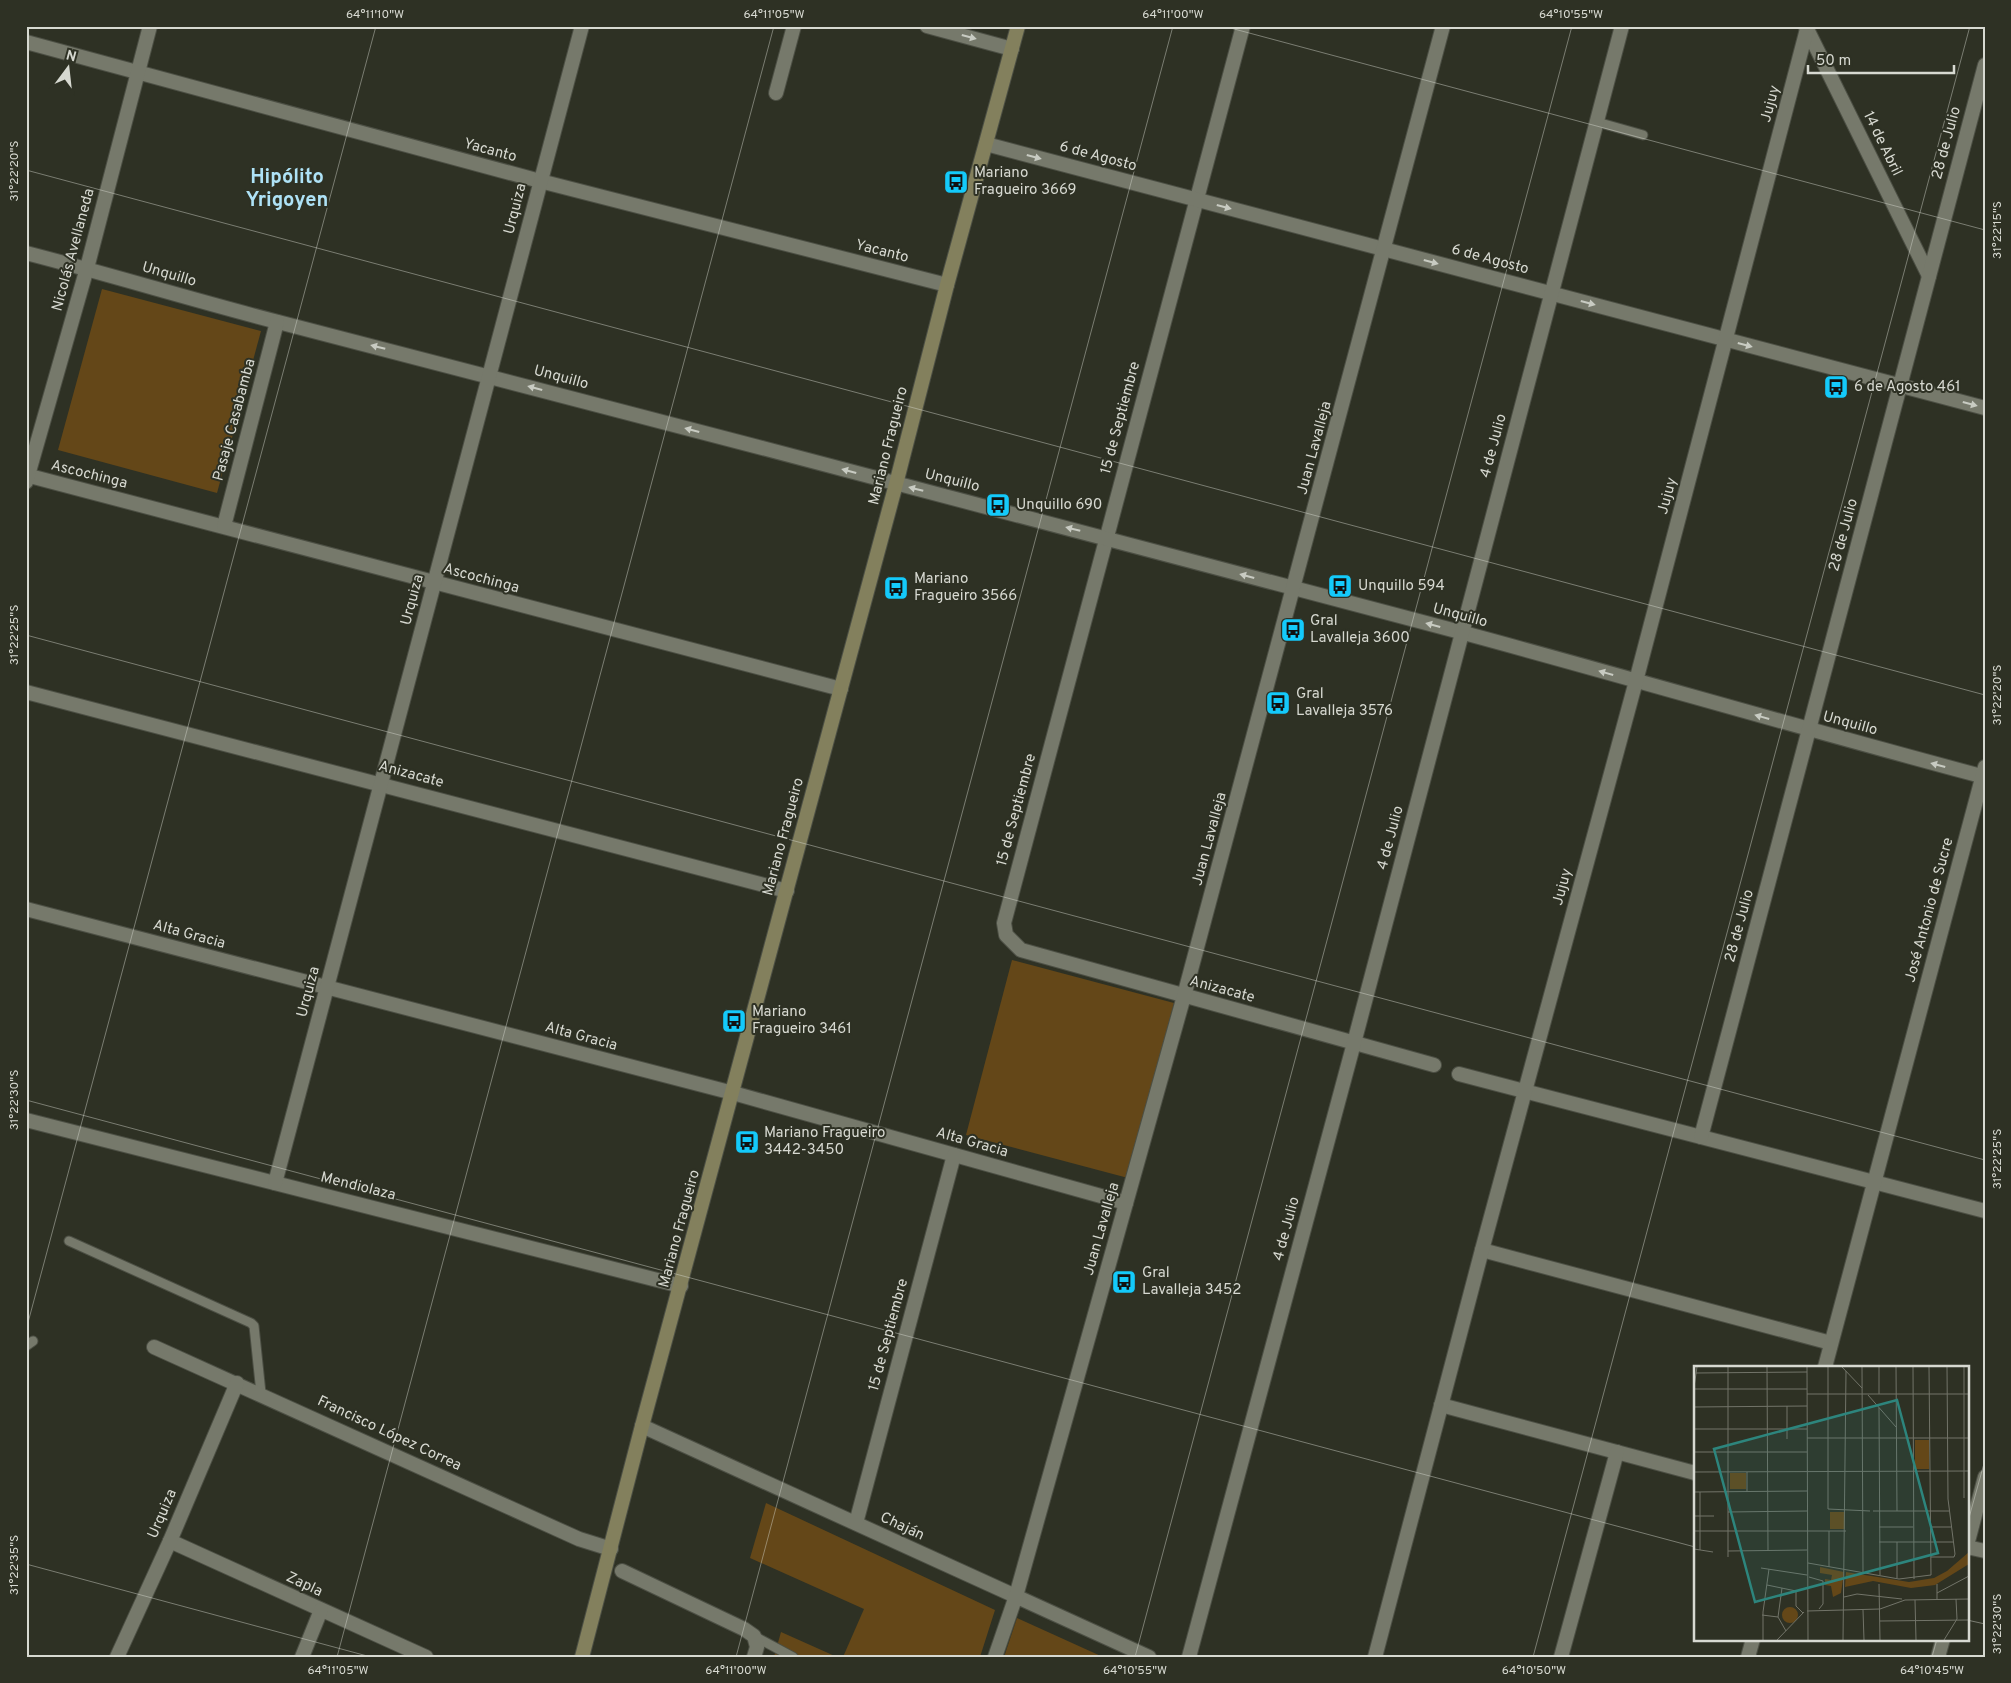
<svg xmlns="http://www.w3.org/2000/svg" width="2011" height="1683" viewBox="0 0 2011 1683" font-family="Overpass,sans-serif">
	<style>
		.green { fill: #644718 }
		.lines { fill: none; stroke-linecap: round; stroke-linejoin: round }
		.service-casing { stroke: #4c4f44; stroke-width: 11 }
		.minor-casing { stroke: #4c4f44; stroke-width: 16 }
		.secondary-casing { stroke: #4c4f44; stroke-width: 16 }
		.service { stroke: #76796b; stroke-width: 9 }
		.minor { stroke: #76796b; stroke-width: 14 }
		.secondary { stroke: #83805d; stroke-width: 14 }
		.oneway { fill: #c8cbc2 }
		.ticks { fill: none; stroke: #d7d9d1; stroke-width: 1; stroke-opacity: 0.45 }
		.labels { text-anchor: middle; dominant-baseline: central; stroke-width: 4; stroke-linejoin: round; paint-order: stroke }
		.street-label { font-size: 15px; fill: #d7d9d1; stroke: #2e3124 }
		.poi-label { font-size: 15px; fill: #d7d9d1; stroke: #2e3124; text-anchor: start }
		.district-label { font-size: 20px; font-weight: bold; fill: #aee2f6; stroke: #2e3124 }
		.inset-road { fill: none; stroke: #727469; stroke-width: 1 }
		.view { fill: #2d857d; fill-opacity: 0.15; stroke: #2d857d; stroke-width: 2.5 }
		.inset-edge { fill: none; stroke: #d7d9d1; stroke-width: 2.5 }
		.neatline { fill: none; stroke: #d7d9d1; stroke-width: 2 }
		.ticks-label { font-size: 12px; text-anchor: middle; fill: #d7d9d1 }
	</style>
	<rect width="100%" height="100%" fill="#2e3124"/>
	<!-- green -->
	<g class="green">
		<polygon points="102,289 261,331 217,493 58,450"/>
		<polygon points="1012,960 1174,1003 1128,1178 966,1135"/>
		<polygon points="766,1503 995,1610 980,1657 843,1657 864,1609 750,1558"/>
		<polygon points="1017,1618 1103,1657 1004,1657"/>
		<polygon points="781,1632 837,1657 774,1657"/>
	</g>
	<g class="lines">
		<defs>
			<g id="service">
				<polyline points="1597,122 1643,135"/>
				<polyline points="69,1241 251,1323 254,1326 261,1393"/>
				<polyline points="26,1346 33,1341"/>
				<polyline points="754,1636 793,1657"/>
			</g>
			<g id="minor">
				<polyline points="927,26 1012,49"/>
				<polyline points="1243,26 1004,923 1006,935 1021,950 1434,1065"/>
				<polyline points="1806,27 1929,276"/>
				<polyline points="26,42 540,181 947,285"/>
				<polyline points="776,93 794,26"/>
				<polyline points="986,144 1985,408"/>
				<path d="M26,253C112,275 196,301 282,323C676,426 1071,527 1464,633C1638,680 1811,731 1985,777"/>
				<polyline points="26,475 841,689"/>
				<polyline points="26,482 87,268 150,26"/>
				<polyline points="224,526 277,322"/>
				<polyline points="26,692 787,891"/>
				<polyline points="26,909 733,1093 1126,1203"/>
				<polyline points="1459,1074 1985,1211"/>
				<polyline points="26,1120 681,1286"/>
				<polyline points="1701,1137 1985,65"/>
				<polyline points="275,1183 582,26"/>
				<polyline points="1482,1250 1831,1343"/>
				<polyline points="154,1347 579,1539 611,1549"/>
				<polyline points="1825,1367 1985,767"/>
				<polyline points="1441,1405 1695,1473"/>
				<polyline points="642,1426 1149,1657"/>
				<polyline points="856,1523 954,1155"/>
				<polyline points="170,1541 426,1657"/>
				<polyline points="1967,1545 1985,1477"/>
				<polyline points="1967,1547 1985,1551"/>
				<polyline points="622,1571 744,1629 754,1636 757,1647 754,1657"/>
				<polyline points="117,1657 170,1541 237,1383"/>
				<polyline points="302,1657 321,1610"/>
				<polyline points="995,1657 1016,1596 1184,996 1443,26"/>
				<polyline points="1189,1657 1354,1043 1622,26"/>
				<polyline points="1375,1657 1482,1250 1636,681 1807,29"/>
				<polyline points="1561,1657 1617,1452"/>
				<polyline points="1748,1657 1753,1639"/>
				<polyline points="1938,1657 1943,1639"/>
			</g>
			<polyline id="secondary" points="582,1657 642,1426 896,484 947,285 1018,26"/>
		</defs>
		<!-- service casing -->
		<use href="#service" class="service-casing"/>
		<!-- minor casing -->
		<use href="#minor" class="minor-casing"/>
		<!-- secondary casing -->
		<use href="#secondary" class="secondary-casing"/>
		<!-- service -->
		<use href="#service" class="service"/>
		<!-- minor -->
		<use href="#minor" class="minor"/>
		<!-- secondary -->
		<use href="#secondary" class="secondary"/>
	</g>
	<!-- one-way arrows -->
	<defs><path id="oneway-solid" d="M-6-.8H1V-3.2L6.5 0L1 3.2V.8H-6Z" transform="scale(1.25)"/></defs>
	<g class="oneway">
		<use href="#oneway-solid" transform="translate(969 37) rotate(15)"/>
		<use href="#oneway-solid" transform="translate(1034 157) rotate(15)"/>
		<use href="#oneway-solid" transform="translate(1224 207) rotate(15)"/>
		<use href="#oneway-solid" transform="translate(1431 262) rotate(15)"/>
		<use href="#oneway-solid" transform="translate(1588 303) rotate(15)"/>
		<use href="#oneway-solid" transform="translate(1745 345) rotate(15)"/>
		<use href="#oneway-solid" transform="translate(378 347) rotate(-166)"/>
		<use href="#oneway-solid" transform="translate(535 388) rotate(-165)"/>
		<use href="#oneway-solid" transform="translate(1970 404) rotate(15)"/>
		<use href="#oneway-solid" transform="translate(692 430) rotate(-165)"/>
		<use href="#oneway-solid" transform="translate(849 471) rotate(-165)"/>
		<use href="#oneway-solid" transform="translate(916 489) rotate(-166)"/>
		<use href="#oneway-solid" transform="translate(1073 529) rotate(-166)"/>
		<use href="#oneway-solid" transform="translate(1247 576) rotate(-165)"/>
		<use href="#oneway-solid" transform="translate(1433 625) rotate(-165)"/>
		<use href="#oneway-solid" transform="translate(1606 673) rotate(-164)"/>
		<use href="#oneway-solid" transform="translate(1762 717) rotate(-164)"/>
		<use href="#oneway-solid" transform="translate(1938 765) rotate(-165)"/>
	</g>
	<!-- ticks -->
	<path class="ticks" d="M1223,26L1985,230M26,170L1985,695M26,635L1985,1160M26,1100L1695,1547M26,1330L376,26M1967,1525L1985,1460M26,1564L371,1657M1967,1620L1985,1624M337,1657L774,26M736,1657L1173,26M1135,1657L1572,26M1533,1657L1970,26M1932,1657L1937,1639"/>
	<!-- icons -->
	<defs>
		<symbol id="bus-square" viewBox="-11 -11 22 22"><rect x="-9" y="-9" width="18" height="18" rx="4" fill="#14cafb" stroke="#2e3124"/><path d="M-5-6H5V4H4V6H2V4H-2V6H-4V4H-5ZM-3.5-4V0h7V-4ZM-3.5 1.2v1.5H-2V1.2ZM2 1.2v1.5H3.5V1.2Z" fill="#111"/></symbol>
	</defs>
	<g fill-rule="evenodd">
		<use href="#bus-square" x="942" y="168" width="28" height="28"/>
		<use href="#bus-square" x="1822" y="373" width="28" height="28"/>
		<use href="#bus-square" x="984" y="491" width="28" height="28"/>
		<use href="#bus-square" x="1326" y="572" width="28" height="28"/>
		<use href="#bus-square" x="882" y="574" width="28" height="28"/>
		<use href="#bus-square" x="1279" y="616" width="28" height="28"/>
		<use href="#bus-square" x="1264" y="689" width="28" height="28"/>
		<use href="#bus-square" x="720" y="1007" width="28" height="28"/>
		<use href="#bus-square" x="733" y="1128" width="28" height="28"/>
		<use href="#bus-square" x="1110" y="1268" width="28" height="28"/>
	</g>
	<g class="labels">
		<!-- street labels -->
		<g class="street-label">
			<text transform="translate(1771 104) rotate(-75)">Jujuy</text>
			<text transform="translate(1947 143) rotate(-75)">28 de Julio</text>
			<text transform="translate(1882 144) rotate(64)">14 de Abril</text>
			<text transform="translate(490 151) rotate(15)">Yacanto</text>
			<text transform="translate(1098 157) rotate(15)">6 de Agosto</text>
			<text transform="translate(516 209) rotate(-76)">Urquiza</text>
			<text transform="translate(74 250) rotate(-75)">Nicolás Avellaneda</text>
			<text transform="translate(882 252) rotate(14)">Yacanto</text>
			<text transform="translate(1490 260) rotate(15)">6 de Agosto</text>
			<text transform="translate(169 275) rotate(16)">Unquillo</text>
			<text transform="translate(561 378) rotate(15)">Unquillo</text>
			<text transform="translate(1121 418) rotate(-75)">15 de Septiembre</text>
			<text transform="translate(235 420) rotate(-75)">Pasaje Casabamba</text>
			<text transform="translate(889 446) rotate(-76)">Mariano Fragueiro</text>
			<text transform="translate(1494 446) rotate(-75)">4 de Julio</text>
			<text transform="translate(1315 448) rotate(-75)">Juan Lavalleja</text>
			<text transform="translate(89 475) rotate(14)">Ascochinga</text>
			<text transform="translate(952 481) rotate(14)">Unquillo</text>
			<text transform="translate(1668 496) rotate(-75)">Jujuy</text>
			<text transform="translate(1844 535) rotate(-75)">28 de Julio</text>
			<text transform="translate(481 579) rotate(15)">Ascochinga</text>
			<text transform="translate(413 600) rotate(-75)">Urquiza</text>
			<text transform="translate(1460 616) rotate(15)">Unquillo</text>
			<text transform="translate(1850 724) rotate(15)">Unquillo</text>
			<text transform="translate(411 775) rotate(15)">Anizacate</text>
			<text transform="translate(1017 810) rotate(-75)">15 de Septiembre</text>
			<text transform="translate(784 837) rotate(-75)">Mariano Fragueiro</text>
			<text transform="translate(1391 838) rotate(-75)">4 de Julio</text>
			<text transform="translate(1210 839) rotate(-75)">Juan Lavalleja</text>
			<text transform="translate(1563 887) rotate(-75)">Jujuy</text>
			<text transform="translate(1930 910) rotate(-75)">José Antonio de Sucre</text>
			<text transform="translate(1740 926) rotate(-75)">28 de Julio</text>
			<text transform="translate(189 935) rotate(15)">Alta Gracia</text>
			<text transform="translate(1222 990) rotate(15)">Anizacate</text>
			<text transform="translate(309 992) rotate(-75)">Urquiza</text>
			<text transform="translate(581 1037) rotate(15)">Alta Gracia</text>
			<text transform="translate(972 1143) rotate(16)">Alta Gracia</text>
			<text transform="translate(358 1187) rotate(14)">Mendiolaza</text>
			<text transform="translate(680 1229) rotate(-75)">Mariano Fragueiro</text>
			<text transform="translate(1102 1229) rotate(-74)">Juan Lavalleja</text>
			<text transform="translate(1287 1229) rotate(-75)">4 de Julio</text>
			<text transform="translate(889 1335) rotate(-75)">15 de Septiembre</text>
			<text transform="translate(389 1434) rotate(25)">Francisco López Correa</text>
			<text transform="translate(163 1514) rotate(-67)">Urquiza</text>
			<text transform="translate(902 1527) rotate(25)">Chaján</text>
			<text transform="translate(304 1585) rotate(25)">Zapla</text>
		</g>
		<!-- poi labels -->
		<g class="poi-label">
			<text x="974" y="173">Mariano<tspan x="974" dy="17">Fragueiro 3669</tspan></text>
			<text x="1854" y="387">6 de Agosto 461</text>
			<text x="1016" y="505">Unquillo 690</text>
			<text x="914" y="579">Mariano<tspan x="914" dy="17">Fragueiro 3566</tspan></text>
			<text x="1358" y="586">Unquillo 594</text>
			<text x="1310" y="621">Gral<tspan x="1310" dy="17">Lavalleja 3600</tspan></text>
			<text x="1296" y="694">Gral<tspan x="1296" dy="17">Lavalleja 3576</tspan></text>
			<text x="752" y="1012">Mariano<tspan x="752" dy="17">Fragueiro 3461</tspan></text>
			<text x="764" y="1133">Mariano Fragueiro<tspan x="764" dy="17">3442-3450</tspan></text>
			<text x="1142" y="1273">Gral<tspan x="1142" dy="17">Lavalleja 3452</tspan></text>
		</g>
		<!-- district labels -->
		<g class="district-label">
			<text x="287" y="178">Hipólito<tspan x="287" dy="23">Yrigoyen</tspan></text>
		</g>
	</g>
	<!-- overview -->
	<g transform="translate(1694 1366)">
		<rect width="275" height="275" fill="#2e3124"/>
		<path d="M221,74H235V103H221ZM36,107H52V123H36ZM136,146H151V163H136ZM275,186V198L241,219L217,222L179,215L151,221L152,206L215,216L240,212L253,205ZM126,201L150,206L147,227L139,231L137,220L131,219V213L137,214L138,209L126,207ZM88 249a8 8 0 1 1 16 0a8 8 0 1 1-16 0Z" fill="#644718"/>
		<path class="inset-road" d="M34,1V191M73,1L74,184M113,1L114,274M134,1V143L176,145M148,1L168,22M168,1L169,207M185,1V28M202,1L203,145M219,1L220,213M270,1V132M2,7L113,6M0,21L3,1M0,23H113M113,28H275M174,29L202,61M93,40V73M0,41L113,40M185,42L186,209M0,63H113M113,72H275M0,86H113M0,106L275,105M53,106V126M0,126L113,125M6,126V184M179,145H255M34,146L113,145M0,150H20M185,161H219M237,161H257M0,165H152M135,165V201M185,176H259M0,183L19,186M34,185L113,184M237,191H260L261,188L254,133L253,1M114,197L205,213L237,209L235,1M67,202L113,209M115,211L129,215V238L125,243M203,212V176M185,218L186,274M243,218V234M73,219L102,225V240L109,247M243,227L275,210M150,231L163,228L208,233M221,234L222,274M169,244L170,274M113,245L186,243L211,234L275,233M68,249L84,251L92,265M84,251L88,222M186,255L275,254M69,274V246L75,203M83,274L110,246M149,274L152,5M250,274L263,253L262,233"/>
		<path class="view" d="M203,34L244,187L61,236L20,83Z"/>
		<rect width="275" height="275" class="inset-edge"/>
	</g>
	<!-- border -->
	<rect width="2011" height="1683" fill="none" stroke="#2e3124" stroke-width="55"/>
	<!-- north arrow -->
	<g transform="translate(68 68) rotate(15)" stroke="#2e3124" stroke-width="4" paint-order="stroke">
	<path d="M0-4L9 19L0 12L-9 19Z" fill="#d7d9d1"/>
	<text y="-8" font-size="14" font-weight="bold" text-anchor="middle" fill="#d7d9d1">N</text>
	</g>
	<!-- scale -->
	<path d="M1808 65v8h146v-8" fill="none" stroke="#d7d9d1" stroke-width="2.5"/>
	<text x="1816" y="65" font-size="15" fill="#d7d9d1" stroke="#2e3124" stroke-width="4" paint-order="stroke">50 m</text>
	<rect x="28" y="28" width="1956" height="1628" class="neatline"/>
	<g class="ticks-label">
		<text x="375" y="18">64°11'10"W</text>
		<text x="774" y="18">64°11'05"W</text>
		<text x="1173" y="18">64°11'00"W</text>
		<text x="1571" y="18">64°10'55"W</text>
		<text transform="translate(14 171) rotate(-90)" y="4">31°22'20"S</text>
		<text transform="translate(1997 230) rotate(-90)" y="4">31°22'15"S</text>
		<text transform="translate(14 635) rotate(-90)" y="4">31°22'25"S</text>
		<text transform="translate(1997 695) rotate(-90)" y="4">31°22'20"S</text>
		<text transform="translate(14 1100) rotate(-90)" y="4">31°22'30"S</text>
		<text transform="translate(1997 1159) rotate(-90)" y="4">31°22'25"S</text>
		<text transform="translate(14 1565) rotate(-90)" y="4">31°22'35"S</text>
		<text transform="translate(1997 1624) rotate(-90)" y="4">31°22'30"S</text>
		<text x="338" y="1674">64°11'05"W</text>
		<text x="736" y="1674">64°11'00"W</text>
		<text x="1135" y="1674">64°10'55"W</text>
		<text x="1534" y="1674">64°10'50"W</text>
		<text x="1932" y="1674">64°10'45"W</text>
	</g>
</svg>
